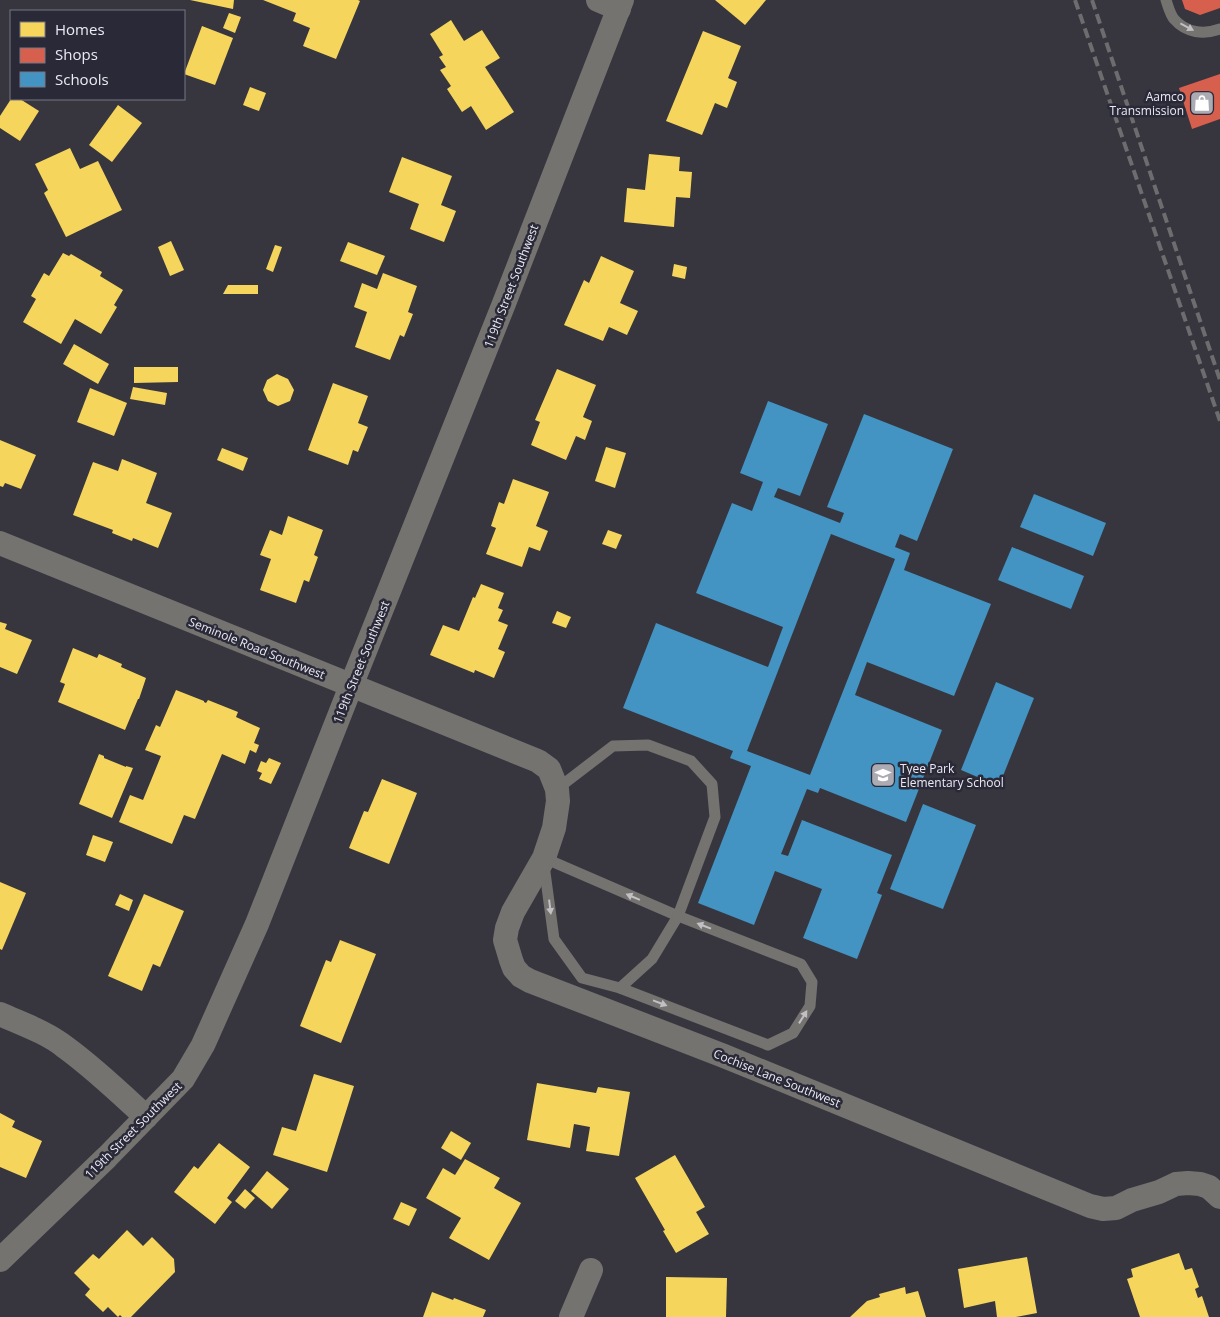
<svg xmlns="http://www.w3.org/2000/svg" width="1220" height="1317" viewBox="0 0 1220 1317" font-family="'Open Sans',sans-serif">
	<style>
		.homes { fill: #f6d55c }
		.shops { fill: #d6604d }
		.schools { fill: #4393c3; fill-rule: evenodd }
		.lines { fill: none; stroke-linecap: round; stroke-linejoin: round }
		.lane { stroke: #75736f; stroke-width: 11 }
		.street { stroke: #75736f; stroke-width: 24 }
		.rail { stroke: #6d6c6e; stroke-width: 4; stroke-dasharray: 10 5; stroke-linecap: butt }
		.oneway { fill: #c2c0c5 }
		.labels { text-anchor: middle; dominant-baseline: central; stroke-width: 5; stroke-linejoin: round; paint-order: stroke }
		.poi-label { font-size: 12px; fill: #ebeaf4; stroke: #2a2938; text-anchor: end }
		.street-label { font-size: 12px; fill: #ebeaf4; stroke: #2a2938 }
	</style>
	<rect width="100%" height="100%" fill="#37363e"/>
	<!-- homes -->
	<g class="homes">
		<polygon points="190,0 234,0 233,9"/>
		<polygon points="263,0 358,0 360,1 336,59 303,46 310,28 293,21 296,13"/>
		<polygon points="715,0 766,0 745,25"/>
		<polygon points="229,13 241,17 235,33 223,28"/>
		<polygon points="451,20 464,41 482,30 500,58 485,67 514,112 486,130 471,106 462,112 447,89 451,86 440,70 446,67 439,57 443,55 430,34"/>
		<polygon points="202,26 233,38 215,85 184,74"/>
		<polygon points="703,31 741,46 728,78 737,82 727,108 715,103 702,135 666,121"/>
		<polygon points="250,87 266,93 259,111 243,105"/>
		<polygon points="11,99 20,99 39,111 20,141 0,128 0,116"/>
		<polygon points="118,105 142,123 112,162 89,145"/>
		<polygon points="70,148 80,169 98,161 122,210 66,237 44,193 48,190 35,164"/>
		<polygon points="649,154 680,157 679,171 692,172 690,198 676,197 674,227 624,222 627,188 645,190"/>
		<polygon points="402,157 452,176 441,205 456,211 444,242 410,229 419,204 389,192"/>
		<polygon points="171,241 184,270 170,276 158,247"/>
		<polygon points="348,242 385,256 377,275 340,261"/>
		<polygon points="275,245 282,247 273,272 266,269"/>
		<polygon points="63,253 69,256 71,254 102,272 100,276 123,290 114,305 117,307 101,334 75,319 61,344 23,322 36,299 31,296 44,273 49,276"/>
		<polygon points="601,256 634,271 620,303 638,311 627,335 609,327 603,341 564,325 584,280 589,283"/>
		<polygon points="674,264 687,267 685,279 672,276"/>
		<polygon points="383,273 417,286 408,312 413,314 404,337 400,335 390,360 355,347 367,312 354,307 362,283 377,289"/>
		<polygon points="228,285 258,285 258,294 223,294"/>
		<polygon points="74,344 109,364 98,384 63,364"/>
		<polygon points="134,367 178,367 178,382 134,383"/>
		<polygon points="557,369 596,385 583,417 592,421 585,440 576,436 566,460 531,445 540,422 535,420"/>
		<polygon points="277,374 288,379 294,390 290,401 278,406 268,401 263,390 267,380"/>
		<polygon points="333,383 368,396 358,423 368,427 358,452 353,450 348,465 308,450"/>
		<polygon points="133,387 167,393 165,405 130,399"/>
		<polygon points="90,388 127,403 114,436 77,422"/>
		<polygon points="0,440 36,455 21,489 5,483 3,487 0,486"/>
		<polygon points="606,447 626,453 615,488 595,481"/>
		<polygon points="222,448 248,458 243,471 217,460"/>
		<polygon points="122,459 157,473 146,503 172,513 158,548 133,538 132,541 112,533 113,530 73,515 93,462 118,471"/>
		<polygon points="513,479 549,492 536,526 548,531 540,551 529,547 522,567 486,554 496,528 491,526 499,502 504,504"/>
		<polygon points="288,516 323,530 314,555 318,557 309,582 304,580 296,603 260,590 271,559 260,555 270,530 282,535"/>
		<polygon points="608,530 622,535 616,549 602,544"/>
		<polygon points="481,584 504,593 498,608 503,610 498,621 508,625 498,649 505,652 494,678 475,670 474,673 430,655 443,625 459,631 473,597 475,598"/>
		<polygon points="557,611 571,617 566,628 552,623"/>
		<polygon points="0,622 7,624 5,629 32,640 17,674 0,667"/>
		<polygon points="73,648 97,658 99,654 122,664 121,667 146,678 139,699 138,699 125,730 58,702 65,684 60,682"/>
		<polygon points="176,690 204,701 204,702 206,703 208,700 238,712 236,717 260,728 254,743 259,745 256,753 250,750 245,764 222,754 195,819 184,815 172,844 119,822 130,795 143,800 161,756 145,750 156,725 160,727"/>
		<polygon points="99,754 104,756 104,758 126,767 126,766 133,768 112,818 79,804"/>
		<polygon points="269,758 281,763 271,784 259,779 262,773 257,771 261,761 266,763"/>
		<polygon points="382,779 417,793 389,864 349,848 364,811 368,812"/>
		<polygon points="93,835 113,842 105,862 86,855"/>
		<polygon points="0,882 26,893 2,950 0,949"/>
		<polygon points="120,894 133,900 129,911 115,905"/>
		<polygon points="144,894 184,911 160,967 153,964 142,991 108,976"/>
		<polygon points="340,940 376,954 341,1043 300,1026 326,960 331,962"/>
		<polygon points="314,1074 354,1086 327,1172 273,1155 282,1127 296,1131"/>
		<polygon points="537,1083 596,1093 598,1087 630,1092 619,1156 586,1151 590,1127 574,1124 570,1148 527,1140"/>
		<polygon points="0,1113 15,1121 12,1127 42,1141 26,1178 0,1167"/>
		<polygon points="451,1131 471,1143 461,1160 441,1148"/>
		<polygon points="219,1143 250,1167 227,1198 232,1202 215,1224 174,1192 194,1166 198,1169"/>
		<polygon points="675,1155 705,1207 696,1212 709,1234 676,1253 663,1231 665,1230 635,1178"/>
		<polygon points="465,1159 500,1178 494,1188 521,1203 489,1260 449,1238 461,1218 426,1198 443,1168 455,1175"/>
		<polygon points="267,1171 289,1189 272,1209 251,1191"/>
		<polygon points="245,1189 255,1198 245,1209 235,1201"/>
		<polygon points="401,1202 417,1209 409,1226 393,1219"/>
		<polygon points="127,1230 143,1246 152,1237 174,1259 175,1272 131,1317 122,1317 120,1315 118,1317 108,1307 103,1312 85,1295 90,1289 74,1273 93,1254 99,1259"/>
		<polygon points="1179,1253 1185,1270 1192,1268 1199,1287 1195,1289 1198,1298 1202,1296 1209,1317 1140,1317 1127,1279 1133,1277 1131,1269"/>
		<polygon points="1027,1257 1037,1313 1016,1317 997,1317 995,1301 964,1308 958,1269"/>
		<polygon points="666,1277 727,1278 726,1317 666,1317"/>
		<polygon points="905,1287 906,1294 918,1291 926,1317 850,1317 867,1301 880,1297 879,1294"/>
		<polygon points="432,1292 453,1300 454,1298 486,1310 483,1317 423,1317"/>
	</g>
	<!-- shops -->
	<g class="shops">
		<polygon points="1182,0 1220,0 1220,8 1200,15 1185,9"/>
		<polygon points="1220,74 1220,119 1192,129 1179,88"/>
	</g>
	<!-- schools -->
	<g class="schools">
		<path d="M768,401L828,424L800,496L778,488L774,497L840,523L844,513L827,507L864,414L953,449L917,541L900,534L895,547L910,553L904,570L991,604L954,696L867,662L855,695L942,730L906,822L820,788L818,793L807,789L781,854L788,856L802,820L892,855L877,893L882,895L857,959L803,938L822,889L775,871L754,925L698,903L751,766L730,758L733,751L623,708L656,623L768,667L783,627L696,593L732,503L752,511L763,482L740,473ZM831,534L895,559L810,775L747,751Z"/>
		<polygon points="1034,494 1106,523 1093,556 1020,527"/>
		<polygon points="1012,547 1084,576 1071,609 998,580"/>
		<polygon points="996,682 1034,698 999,786 961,770"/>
		<polygon points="923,804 976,825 943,909 890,889"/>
	</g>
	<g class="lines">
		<!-- lane -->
		<g class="lane">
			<path d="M1166,0C1168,6 1170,14 1174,19C1186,33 1204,35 1220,29"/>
			<polyline points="544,858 678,916 652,959 620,988"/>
			<polyline points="544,865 554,939 582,978 620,988 768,1045 793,1033 810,1006 812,982 801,964 678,916 715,817 712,784 691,761 648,745 613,746 557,789"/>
		</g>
		<!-- street -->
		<g class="street">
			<polyline points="598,0 619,9"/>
			<polyline points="0,543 538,761 549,769 557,789 558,801 554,828 544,858 513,912 507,928 505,940 511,960 514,968 521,976 530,981 724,1056 1090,1206 1103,1209 1116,1208 1132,1200 1159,1192 1176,1184 1188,1183 1200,1184 1209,1187 1220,1197"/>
			<path d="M0,1014C22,1024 46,1032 65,1047C94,1068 120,1093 146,1117"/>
			<polyline points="0,1260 107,1157 183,1079 203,1045 257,924 351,686 503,306 622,0"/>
			<polyline points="571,1317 591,1270"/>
		</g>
		<!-- rail -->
		<g class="rail">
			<polyline points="1075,0 1220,421"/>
			<polyline points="1092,0 1220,380"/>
		</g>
	</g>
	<!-- one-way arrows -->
	<defs><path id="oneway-solid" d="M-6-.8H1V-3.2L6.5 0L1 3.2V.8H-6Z" transform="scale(1.25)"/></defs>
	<g class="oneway">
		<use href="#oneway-solid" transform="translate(1187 27) rotate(28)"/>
		<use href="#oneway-solid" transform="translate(633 897) rotate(-157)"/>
		<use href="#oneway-solid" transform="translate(550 907) rotate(83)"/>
		<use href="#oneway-solid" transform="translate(704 926) rotate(-159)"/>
		<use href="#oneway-solid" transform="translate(660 1003) rotate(21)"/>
		<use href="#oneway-solid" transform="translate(803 1017) rotate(-58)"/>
	</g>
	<!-- icons -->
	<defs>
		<symbol id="shop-square" viewBox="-11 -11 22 22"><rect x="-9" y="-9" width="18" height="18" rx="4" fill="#acabb4" stroke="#2a2938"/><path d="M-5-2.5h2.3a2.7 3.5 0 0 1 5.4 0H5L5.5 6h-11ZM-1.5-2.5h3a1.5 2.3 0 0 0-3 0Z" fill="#fff"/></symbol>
		<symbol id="school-square" viewBox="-11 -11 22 22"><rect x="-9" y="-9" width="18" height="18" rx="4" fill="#acabb4" stroke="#2a2938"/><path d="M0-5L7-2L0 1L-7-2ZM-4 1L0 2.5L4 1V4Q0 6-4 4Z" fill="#fff"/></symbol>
	</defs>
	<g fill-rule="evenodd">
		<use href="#shop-square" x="1188" y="89" width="28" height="28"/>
		<use href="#school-square" x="869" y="761" width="28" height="28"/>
	</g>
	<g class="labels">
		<!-- poi labels -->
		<g class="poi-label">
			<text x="1184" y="96">Aamco<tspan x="1184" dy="14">Transmission</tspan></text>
			<text x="900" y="768" text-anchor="start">Tyee Park<tspan x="900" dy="14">Elementary School</tspan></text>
		</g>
		<!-- street labels -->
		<g class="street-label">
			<text transform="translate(511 286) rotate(-69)">119th Street Southwest</text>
			<text transform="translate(257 648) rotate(22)">Seminole Road Southwest</text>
			<text transform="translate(361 662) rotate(-68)">119th Street Southwest</text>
			<text transform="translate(777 1078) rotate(22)">Cochise Lane Southwest</text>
			<text transform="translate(133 1130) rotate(-45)">119th Street Southwest</text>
		</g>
	</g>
	<!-- legend -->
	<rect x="10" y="10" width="175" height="90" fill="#2a2938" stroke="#777683"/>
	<rect x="20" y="22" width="25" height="15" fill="#f6d55c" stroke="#777683"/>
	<text x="55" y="35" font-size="15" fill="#ebeaf4">Homes</text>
	<rect x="20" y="48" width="25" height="15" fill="#d6604d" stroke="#777683"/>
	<text x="55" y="60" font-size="15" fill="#ebeaf4">Shops</text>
	<rect x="20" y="72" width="25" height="15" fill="#4393c3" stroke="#777683"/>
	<text x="55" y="85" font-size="15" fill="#ebeaf4">Schools</text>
</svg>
